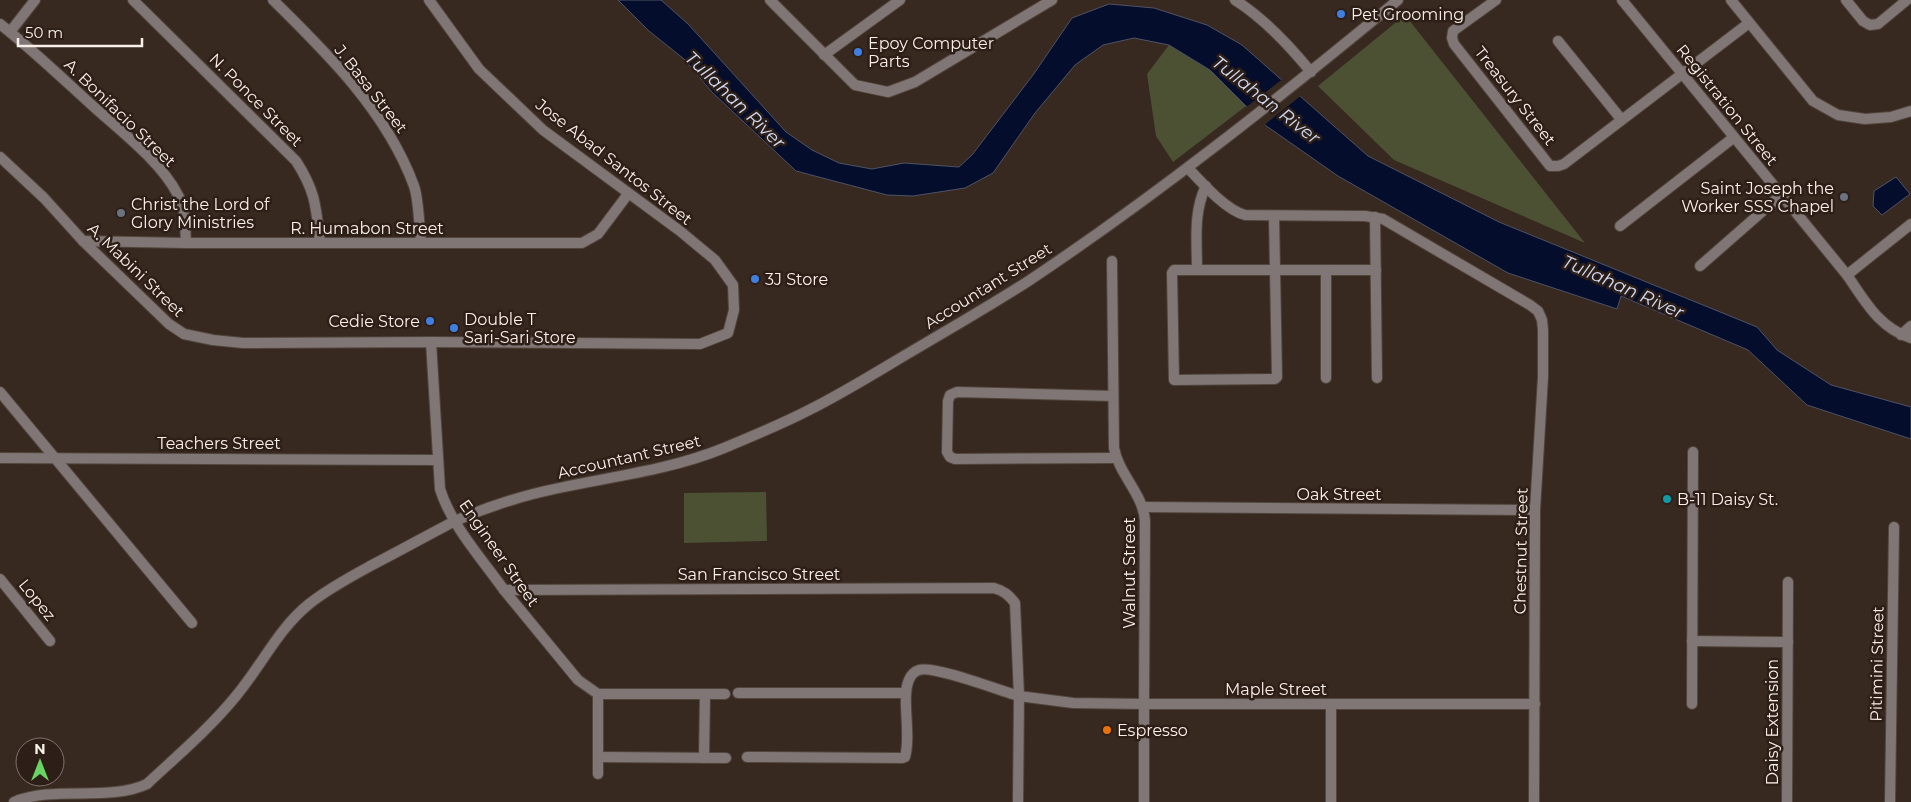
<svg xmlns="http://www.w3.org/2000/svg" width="1911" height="802" viewBox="0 0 1911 802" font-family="Montserrat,sans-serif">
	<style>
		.green { fill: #4c5134 }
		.water { fill: #040e2c; stroke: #4e5265 }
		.pier { fill: #372920 }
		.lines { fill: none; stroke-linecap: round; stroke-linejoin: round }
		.minor-casing { stroke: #52453c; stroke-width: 12 }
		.tertiary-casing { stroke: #52453c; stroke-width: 12 }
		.minor { stroke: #807675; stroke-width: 10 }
		.tertiary { stroke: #807675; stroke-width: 10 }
		.shop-dot { fill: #3f7fe0; stroke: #2d1f17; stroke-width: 2 }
		.worship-dot { fill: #6b7280; stroke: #2d1f17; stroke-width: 2 }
		.culture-dot { fill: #0f9aa8; stroke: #2d1f17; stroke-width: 2 }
		.food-dot { fill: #e8710a; stroke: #2d1f17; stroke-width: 2 }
		.labels { text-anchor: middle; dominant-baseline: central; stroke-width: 5; stroke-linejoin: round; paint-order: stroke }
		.poi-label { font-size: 16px; fill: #faf0ea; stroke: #2d1f17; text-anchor: start }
		.street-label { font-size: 16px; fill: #faf0ea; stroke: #2d1f17 }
		.water-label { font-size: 18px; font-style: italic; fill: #d0dcf5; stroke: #2d1f17 }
	</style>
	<rect width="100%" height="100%" fill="#372920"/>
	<!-- green -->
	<g class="green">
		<polygon points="1405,15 1585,243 1394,160 1318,86"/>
		<polygon points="1169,45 1210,70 1246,106 1173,162 1156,136 1147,74"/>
		<polygon points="766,492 767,541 684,543 684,493"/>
	</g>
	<!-- water -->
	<g class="water">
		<polygon points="618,0 661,0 688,24 786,132 812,150 839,163 872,169 904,163 959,167 972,155 1033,75 1072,18 1109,4 1154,8 1207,25 1242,45 1368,156 1499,222 1757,327 1777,350 1831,385 1911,407 1911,439 1807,405 1748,350 1621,296 1617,309 1508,273 1338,176 1265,125 1210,70 1169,45 1134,38 1103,45 1075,65 1035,113 993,173 965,188 913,196 887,195 796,171 712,92 684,59 649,31"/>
		<polygon points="1896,177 1910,194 1882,215 1873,206 1874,191"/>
	</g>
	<!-- pier -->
	<polygon class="pier" points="1284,78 1303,94 1263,126 1245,108"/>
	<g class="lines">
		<defs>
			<g id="minor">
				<path d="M133,0L296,161C316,192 316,207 320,243"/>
				<path d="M273,0C328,54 387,112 414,186C419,200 419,227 421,242"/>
				<polyline points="429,0 479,69 543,130 680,231 715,260 733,285 734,310 728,333 700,344 431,342"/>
				<polyline points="770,0 855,85 888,92 915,82 1052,0"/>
				<path d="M1235,0C1265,19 1289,45 1311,72"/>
				<polyline points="1496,0 1453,31 1452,38 1454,44 1550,166 1558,166 1564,164 1749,23"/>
				<path d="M1622,0L1847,275C1865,301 1879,328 1911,338"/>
				<polyline points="1731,0 1813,101 1838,115 1865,119 1891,117 1911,111"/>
				<polyline points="1846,0 1863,21 1870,25 1878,24 1907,0"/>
				<path d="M0,24C33,50 63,79 94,107C122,132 161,162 178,195C186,210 185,227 186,243"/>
				<polyline points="10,32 35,0"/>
				<polyline points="1558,41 1621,119"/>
				<polyline points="824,55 900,0"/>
				<path d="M1188,168C1202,183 1226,210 1245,215L1365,216L1383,219L1530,305L1538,311L1542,320L1543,330V377L1535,510L1534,802"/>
				<polyline points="1274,216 1277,377 1275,379 1271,379 1174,380 1172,273 1174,270 1376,270"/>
				<polyline points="1375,217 1377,378"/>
				<polyline points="1620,226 1733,138"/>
				<polyline points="83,241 186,243 582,243 598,234 628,194"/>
				<path d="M1112,261L1114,448C1119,475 1143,493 1145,521L1144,704H1535"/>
				<polyline points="1700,266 1781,195"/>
				<path d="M1197,269C1197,242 1193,212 1206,186"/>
				<polyline points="1326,270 1326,378"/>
				<polyline points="1847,275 1911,224"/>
				<polyline points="1901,335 1911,326"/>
				<polyline points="0,392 192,623"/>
				<polyline points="1113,396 957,392 950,395 948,401 947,452 950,457 955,459 1115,458"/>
				<polyline points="0,458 437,460"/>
				<polyline points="1143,507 1535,510"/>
				<polyline points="0,579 50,641"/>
				<polyline points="504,590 578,680 598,694 725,694"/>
				<polyline points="1692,641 1788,642"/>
				<polyline points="738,693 906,693"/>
				<polyline points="1331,704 1331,802"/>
				<polyline points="1692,704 1693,452"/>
				<polyline points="598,757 726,758"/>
				<path d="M747,757L902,758L905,757C910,740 905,714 906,695C906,686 909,673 919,670C934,665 1000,691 1019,696L1018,802"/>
				<polyline points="704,758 705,694"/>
				<polyline points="598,774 598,694"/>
				<path d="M14,802C54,785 109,802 147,784C177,756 210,728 236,696C262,665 278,629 309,604C329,588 352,576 374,564C401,550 428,535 455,521"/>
				<polyline points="1787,802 1788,582"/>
				<polyline points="1890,802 1894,527"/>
			</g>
			<g id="tertiary">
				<path d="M0,157L44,198L83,241L169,324L184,334L213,340L243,343L431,342L440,489C451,525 482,559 504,590L994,588C1004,591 1009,595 1015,603L1019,696L1073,703L1144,704V802"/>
				<path d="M455,521C480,510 506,501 533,494C596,478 663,473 724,448C753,436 782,424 809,410C847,391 883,368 919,347C955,326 991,305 1027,282C1156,196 1278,99 1398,0"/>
			</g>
		</defs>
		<!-- minor casing -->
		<use href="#minor" class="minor-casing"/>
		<!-- tertiary casing -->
		<use href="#tertiary" class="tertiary-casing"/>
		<!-- minor -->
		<use href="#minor" class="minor"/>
		<!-- tertiary -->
		<use href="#tertiary" class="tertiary"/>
	</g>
	<!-- markers -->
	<g class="shop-dot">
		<circle cx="1341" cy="14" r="5"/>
		<circle cx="858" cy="52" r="5"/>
		<circle cx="755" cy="279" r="5"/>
		<circle cx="430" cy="321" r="5"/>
		<circle cx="454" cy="328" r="5"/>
	</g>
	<g class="worship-dot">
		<circle cx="1844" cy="197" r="5"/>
		<circle cx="121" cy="213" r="5"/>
	</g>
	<circle class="culture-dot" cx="1667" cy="499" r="5"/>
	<circle class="food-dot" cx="1107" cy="730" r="5"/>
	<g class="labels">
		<!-- poi labels -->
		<g class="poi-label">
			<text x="1351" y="14">Pet Grooming</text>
			<text x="868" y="43">Epoy Computer<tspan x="868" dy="18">Parts</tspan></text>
			<text x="1834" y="188" text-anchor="end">Saint Joseph the<tspan x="1834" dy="18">Worker SSS Chapel</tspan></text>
			<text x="131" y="204">Christ the Lord of<tspan x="131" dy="18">Glory Ministries</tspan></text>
			<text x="765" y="279">3J Store</text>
			<text x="464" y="319">Double T<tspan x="464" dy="18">Sari-Sari Store</tspan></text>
			<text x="420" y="321" text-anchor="end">Cedie Store</text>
			<text x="1677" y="499">B-11 Daisy St.</text>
			<text x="1117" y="730">Espresso</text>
		</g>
		<!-- street labels -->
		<g class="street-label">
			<text transform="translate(371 89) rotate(52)">J. Basa Street</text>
			<text transform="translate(1515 96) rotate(52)">Treasury Street</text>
			<text transform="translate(256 100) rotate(45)">N. Ponce Street</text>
			<text transform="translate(1727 105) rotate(51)">Registration Street</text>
			<text transform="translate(120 113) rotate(44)">A. Bonifacio Street</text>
			<text transform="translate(614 162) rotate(38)">Jose Abad Santos Street</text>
			<text x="367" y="228">R. Humabon Street</text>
			<text transform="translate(136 270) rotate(44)">A. Mabini Street</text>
			<text transform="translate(988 286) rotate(-32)">Accountant Street</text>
			<text x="219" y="443">Teachers Street</text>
			<text transform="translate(629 457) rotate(-13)">Accountant Street</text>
			<text x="1339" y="494">Oak Street</text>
			<text transform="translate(1521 551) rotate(-89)">Chestnut Street</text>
			<text transform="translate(499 553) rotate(55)">Engineer Street</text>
			<text transform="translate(1129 573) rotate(-90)">Walnut Street</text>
			<text x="759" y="574">San Francisco Street</text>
			<text transform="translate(37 600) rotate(51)">Lopez</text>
			<text transform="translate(1877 664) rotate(-89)">Pitimini Street</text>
			<text x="1276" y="689">Maple Street</text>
			<text transform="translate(1772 722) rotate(-90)">Daisy Extension</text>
		</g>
		<!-- water labels -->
		<g class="water-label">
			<text transform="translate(735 100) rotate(44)">Tullahan River</text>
			<text transform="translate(1266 100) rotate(38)">Tullahan River</text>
			<text transform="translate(1623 287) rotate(24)">Tullahan River</text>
		</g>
	</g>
	<!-- north arrow -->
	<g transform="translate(40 762)"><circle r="24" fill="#2d1f17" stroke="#7f736b"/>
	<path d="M0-4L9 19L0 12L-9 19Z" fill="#69d464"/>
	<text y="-8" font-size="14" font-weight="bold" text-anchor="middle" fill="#faf0ea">N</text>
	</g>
	<!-- scale -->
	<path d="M18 38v8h124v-8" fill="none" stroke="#faf0ea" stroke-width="2.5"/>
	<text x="25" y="38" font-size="15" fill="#faf0ea" stroke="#2d1f17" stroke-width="4" paint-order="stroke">50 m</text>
</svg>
